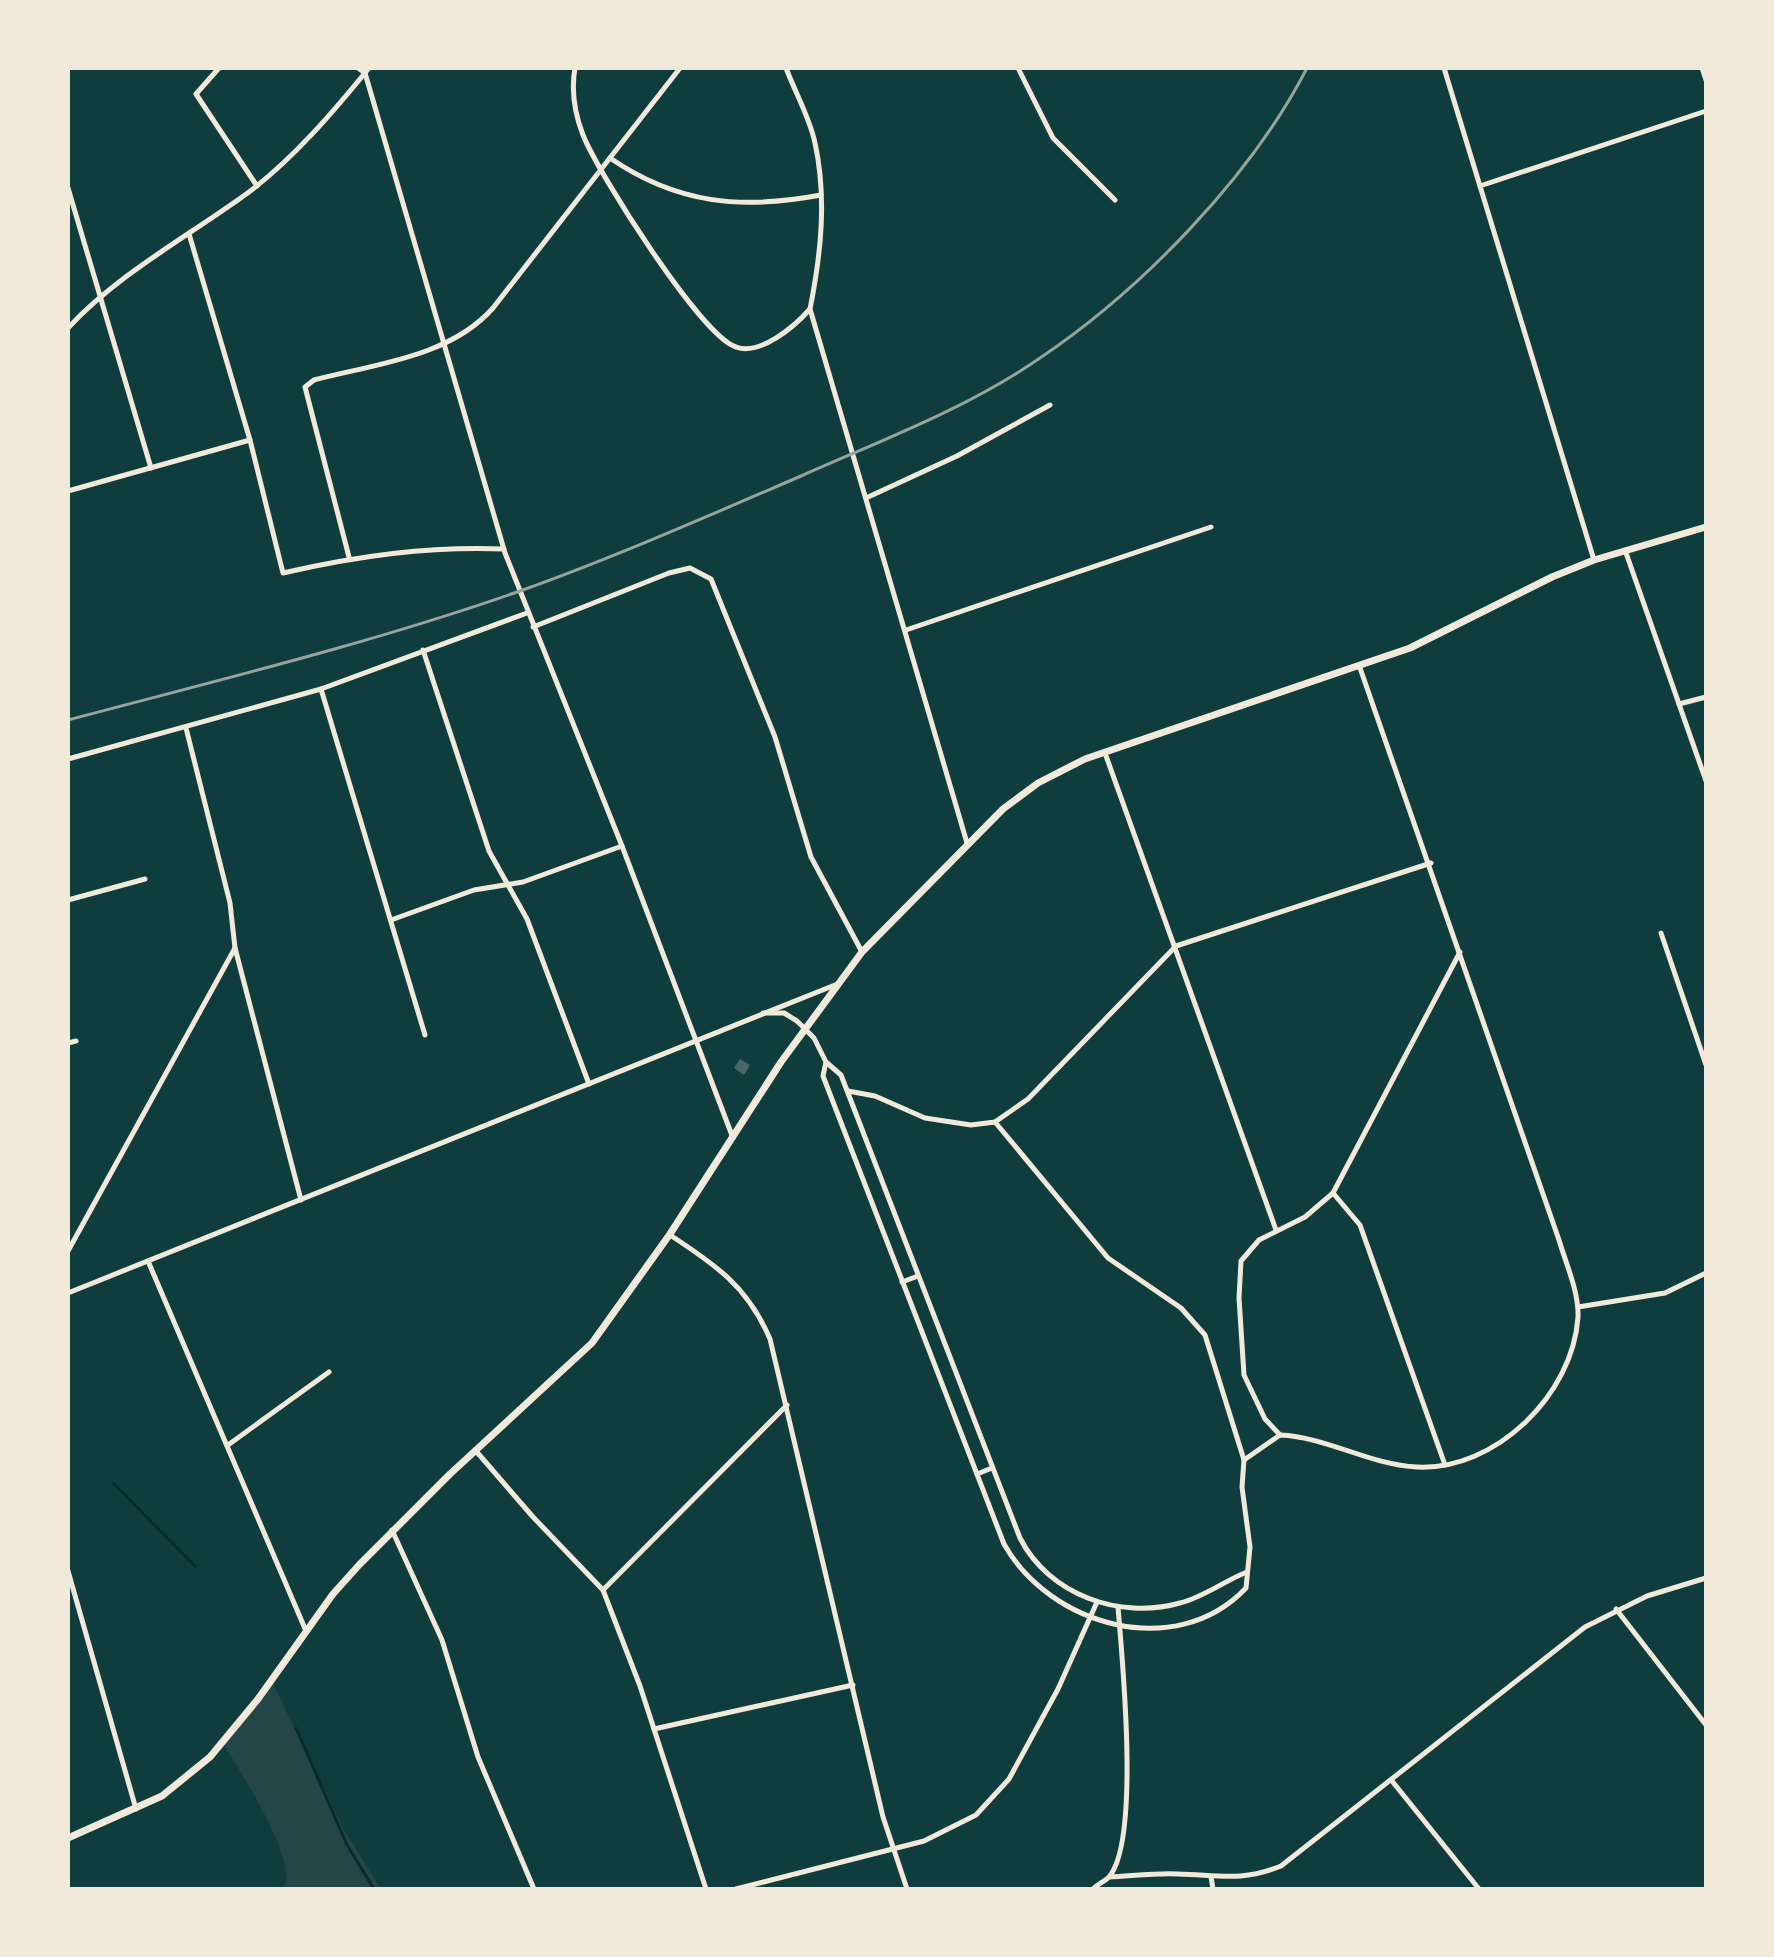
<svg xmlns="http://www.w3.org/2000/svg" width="1774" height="1957" viewBox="0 0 1774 1957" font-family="Overpass,sans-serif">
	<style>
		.green { fill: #244646 }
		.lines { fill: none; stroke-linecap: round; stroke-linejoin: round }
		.stream { stroke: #0a2a2b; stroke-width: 3 }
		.building { fill: #486865 }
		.minor { stroke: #f1e9da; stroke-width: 5 }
		.primary { stroke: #f1e9da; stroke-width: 7 }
		.rail { stroke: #97a49c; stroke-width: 3 }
	</style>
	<rect width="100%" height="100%" fill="#0f3d3e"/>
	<!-- green -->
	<path class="green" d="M271,1680L344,1830L381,1889H283C301,1864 238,1768 223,1743Z"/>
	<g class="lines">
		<!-- stream -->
		<g class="stream">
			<polyline points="114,1484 195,1566"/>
			<polyline points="296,1728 347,1845 374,1889"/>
		</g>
	</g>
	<!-- building -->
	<polygon class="building" points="740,1059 750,1065 744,1075 734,1068"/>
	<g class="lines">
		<!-- minor -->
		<g class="minor">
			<polyline points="219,68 196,94 257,186"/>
			<polyline points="358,68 365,73 505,553 622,846 733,1138"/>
			<path d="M575,68C571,90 575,114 583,135C598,173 701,336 736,347C760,356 795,326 809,310"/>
			<path d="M786,68C795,92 810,118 815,143C827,198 821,254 810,309L967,843"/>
			<polyline points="1018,68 1053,138 1115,200"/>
			<polyline points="1444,68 1594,560"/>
			<polyline points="1702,68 1706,80"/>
			<path d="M610,158C677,204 741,210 821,195"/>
			<polyline points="1480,186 1706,111"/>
			<polyline points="68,188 151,468"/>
			<path d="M189,234L250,440L283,573C357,556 428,546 504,549"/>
			<path d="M68,328C119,273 189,236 249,192C294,158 334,111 369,68"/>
			<polyline points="68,491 250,440"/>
			<polyline points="866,498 957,456 1050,405"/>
			<polyline points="1625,550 1706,781"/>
			<path d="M349,557L305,387L314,380C375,364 450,357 493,308L680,68"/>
			<polyline points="533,627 669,573 690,568 711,579 775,737 811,857 862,952"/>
			<polyline points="906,630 1211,527"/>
			<polyline points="423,650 489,851 527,919 589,1084"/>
			<polyline points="321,689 425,1035"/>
			<polyline points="1679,704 1706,697"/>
			<polyline points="1105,753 1276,1230"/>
			<polyline points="68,759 321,689 527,613"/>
			<polyline points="68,900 145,879"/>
			<polyline points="391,920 474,890 523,882 622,846"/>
			<polyline points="1661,933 1706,1065"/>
			<polyline points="235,948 301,1200"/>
			<path d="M763,1013H784L797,1021L814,1038L826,1062L841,1075L1020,1538C1049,1595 1120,1620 1180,1603C1204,1597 1224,1581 1247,1572"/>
			<polyline points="68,1043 76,1041"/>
			<path d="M826,1062L823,1076L1004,1544C1050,1626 1176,1662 1246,1588L1250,1547L1242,1487L1244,1460L1205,1335L1181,1308L1108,1258L995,1122"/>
			<polyline points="848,1091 875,1096 925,1118 971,1125 995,1122 1028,1099 1176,946 1431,863"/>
			<polyline points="1333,1193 1360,1225 1445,1465"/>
			<path d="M670,1235C716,1265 748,1287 770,1339L883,1817L907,1889"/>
			<polyline points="68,1251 235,948 230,903 186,728"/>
			<polyline points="148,1261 306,1631"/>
			<polyline points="902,1282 918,1276"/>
			<polyline points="68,1293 835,985"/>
			<polyline points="1578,1307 1665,1293 1706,1273"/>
			<polyline points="1280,1435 1265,1419 1244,1375 1239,1298 1241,1261 1259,1240 1305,1217 1333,1193 1460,952"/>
			<polyline points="228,1445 329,1372"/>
			<polyline points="476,1451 533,1517 603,1590 640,1686 706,1889"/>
			<path d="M1244,1460L1280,1435C1327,1437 1370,1465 1417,1467C1495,1471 1573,1395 1578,1317C1579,1292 1566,1264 1559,1240L1359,665"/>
			<polyline points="977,1474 992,1468"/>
			<polyline points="392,1530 442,1640 478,1757 534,1889"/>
			<polyline points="68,1571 136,1809"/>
			<polyline points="603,1590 787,1405"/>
			<polyline points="1616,1609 1706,1725"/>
			<polyline points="654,1729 853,1685"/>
			<polyline points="1392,1781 1479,1889"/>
			<path d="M1109,1877C1132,1876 1155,1873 1178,1874C1219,1875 1241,1882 1281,1866L1585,1627L1647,1596L1706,1578"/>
			<polyline points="1211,1877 1213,1889"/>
			<polyline points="736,1889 924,1841 976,1815 1009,1779 1058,1689 1097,1602"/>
			<path d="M1093,1889C1097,1884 1104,1882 1108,1878C1141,1844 1122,1657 1118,1607"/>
		</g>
		<!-- primary -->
		<polyline class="primary" points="68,1838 162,1796 210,1757 258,1699 333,1594 359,1565 450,1474 592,1343 670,1234 781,1062 862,952 1003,809 1038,783 1085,759 1410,648 1552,577 1594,560 1706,527"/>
		<!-- rail -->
		<path class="rail" d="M68,720C219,680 372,643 520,591C615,557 708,516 801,476C882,440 966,409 1040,358C1141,290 1251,177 1307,68"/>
	</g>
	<!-- border -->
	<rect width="1774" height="1957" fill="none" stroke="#f1e9da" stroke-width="140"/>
</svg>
